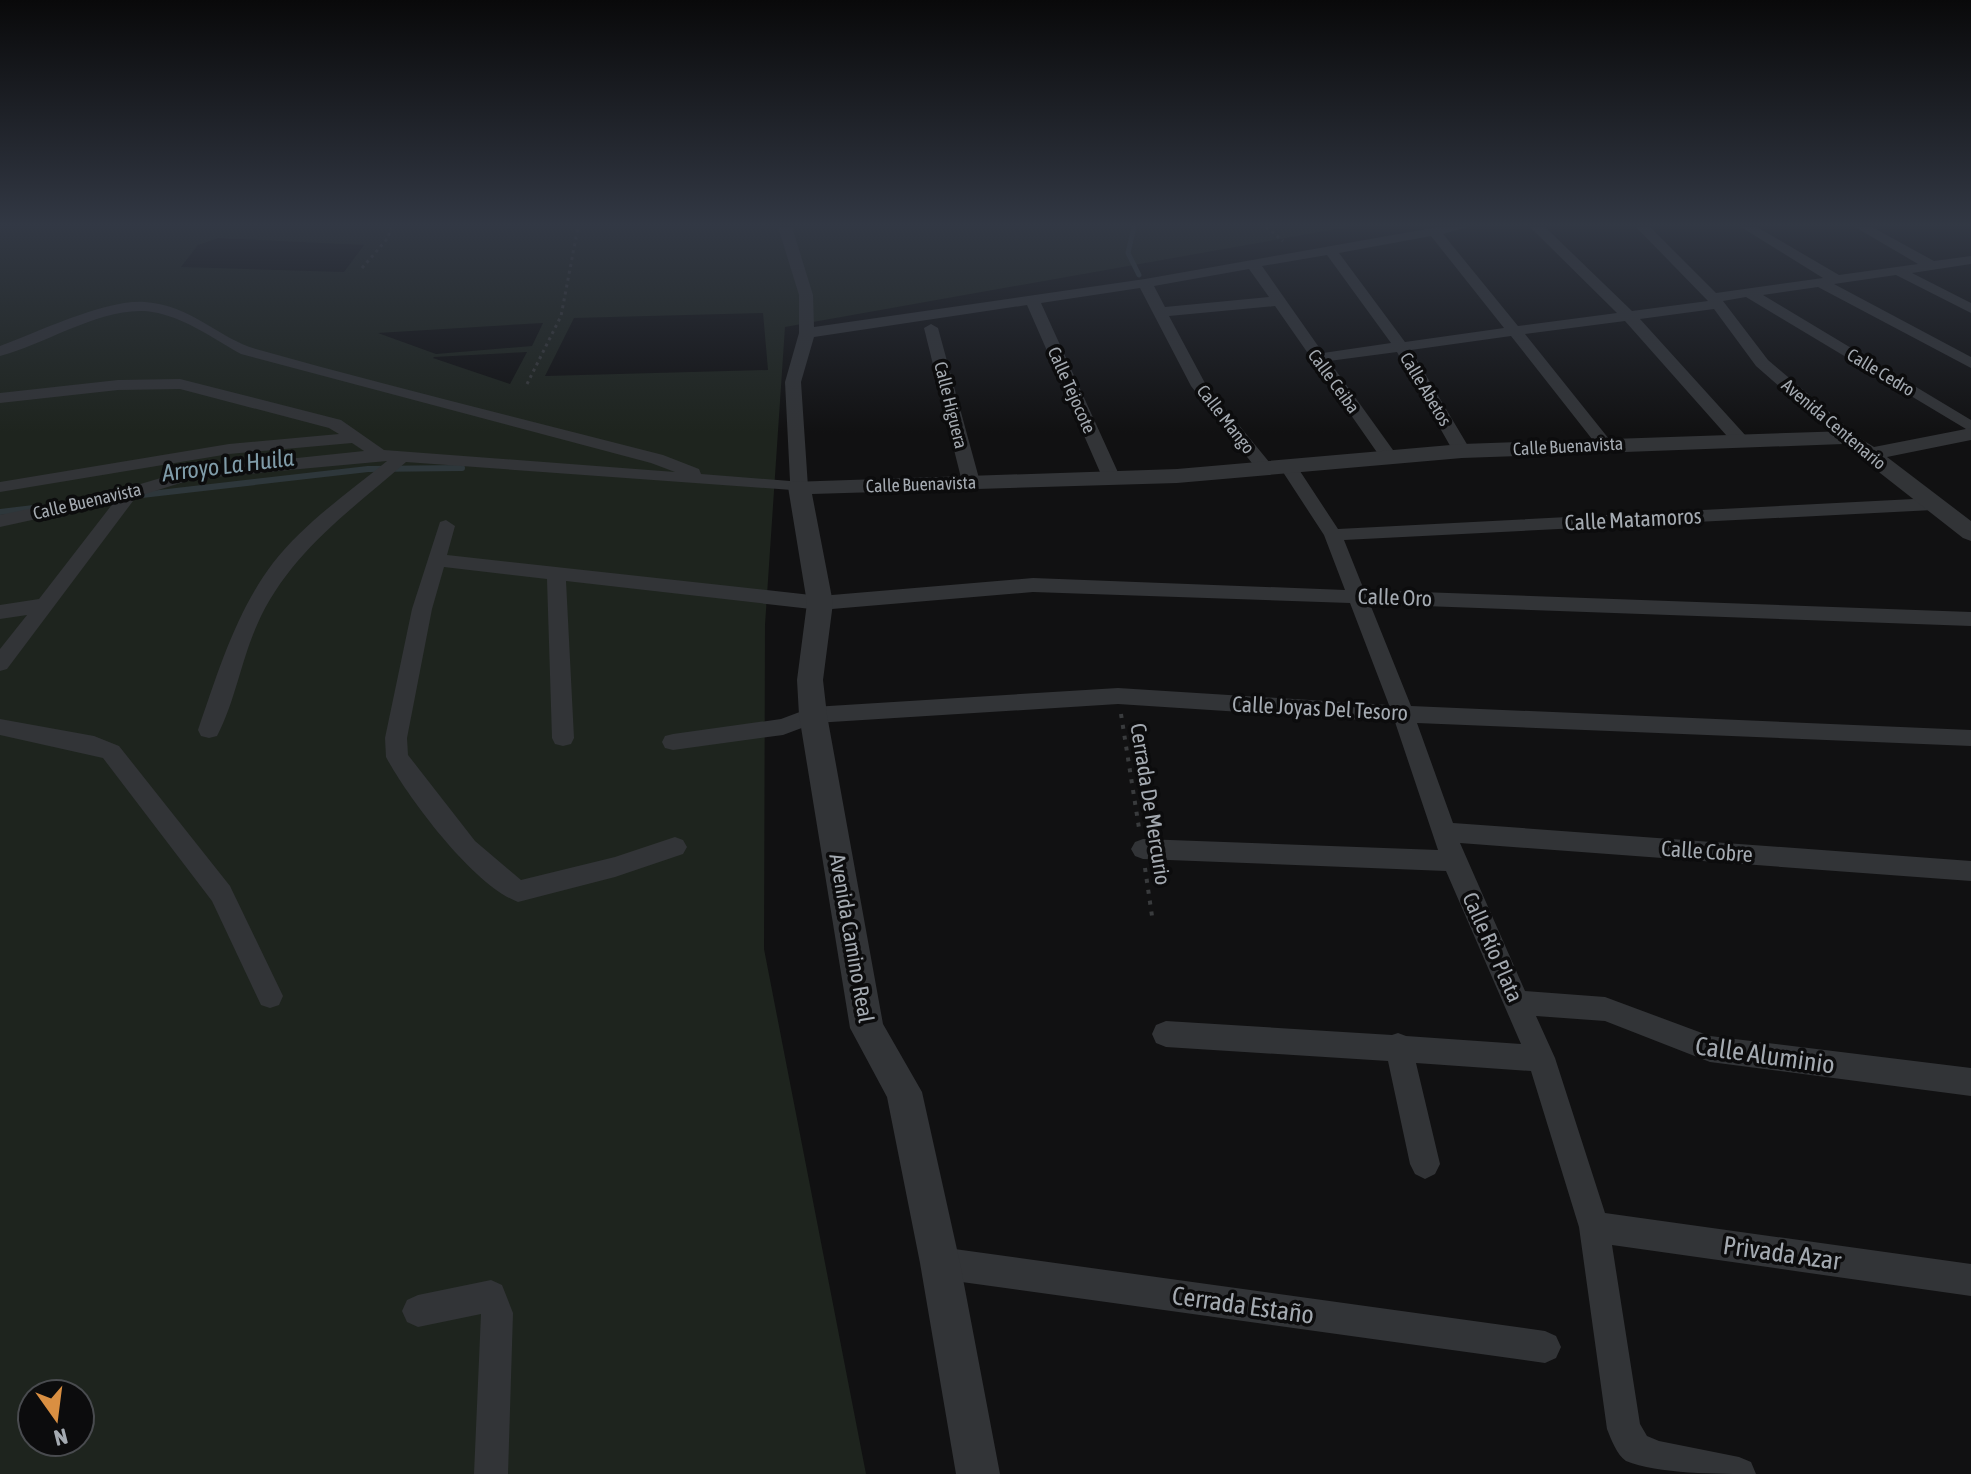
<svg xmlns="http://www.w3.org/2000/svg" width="1971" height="1474" viewBox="0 0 1971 1474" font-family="'Asap Condensed',sans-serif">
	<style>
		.green { fill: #1e241e; fill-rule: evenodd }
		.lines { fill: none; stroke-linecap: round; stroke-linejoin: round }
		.stream-far1 { stroke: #2e373b; stroke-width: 5 }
		.stream { stroke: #2e373b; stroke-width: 6 }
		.path-far1 { stroke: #393b3d; stroke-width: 3; stroke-dasharray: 3 4; stroke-linecap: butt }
		.path { stroke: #393b3d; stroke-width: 4; stroke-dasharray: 4 7; stroke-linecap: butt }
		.minor { fill: #323437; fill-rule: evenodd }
		.tertiary { fill: #323437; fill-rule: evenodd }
		.labels { text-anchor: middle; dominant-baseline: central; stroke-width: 7; stroke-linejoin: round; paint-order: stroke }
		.far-street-label { font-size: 18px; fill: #a4aab1; stroke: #0c0c0d }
		.street-label { font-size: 22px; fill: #a4aab1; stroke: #0c0c0d }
		.water-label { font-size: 24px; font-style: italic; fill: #7f9ba8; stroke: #0c0c0d }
		.near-street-label { font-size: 26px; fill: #a4aab1; stroke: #0c0c0d }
	</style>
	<rect width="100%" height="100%" fill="#111112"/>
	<!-- green -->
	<path class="green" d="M0,227H1348L785,327L765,625L764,949L866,1474H0ZM218,238L364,245L344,272L181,267L198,245ZM763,313L768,370L545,376L574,318ZM543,323L532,346L436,354L378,333ZM527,352L510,384L433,358L434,357ZM32,1394H80V1442H32Z"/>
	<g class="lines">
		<!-- stream-far1 -->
		<polyline class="stream-far1" points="1134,227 1128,253 1139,275"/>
		<!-- stream -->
		<g class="stream">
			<polyline points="133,496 368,469 462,468"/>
			<polyline points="0,512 42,507"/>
		</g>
		<!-- path-far1 -->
		<g class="path-far1">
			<polyline points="1266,227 1283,241"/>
			<polyline points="362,268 388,238 391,227"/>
			<polyline points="527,384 561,316 578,227"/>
		</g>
		<!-- path -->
		<g class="path">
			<polyline points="1121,714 1139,828"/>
			<polyline points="1145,868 1152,916"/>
		</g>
		<!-- minor -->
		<g class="minor">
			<path d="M778,227H792L813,295L814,327L1145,279L1438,227H1467L1443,234L1518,326L1617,313L1530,227H1545L1632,311L1708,301L1636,227H1650L1716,293L1823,278L1741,227H1757L1839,275L1918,264L1855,227H1872L1934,261L1971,256V264L1912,273L1971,303V313L1896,275L1834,284L1971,357V368L1818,287L1763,295L1971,420V432L1746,297L1723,301L1768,360L1854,433L1856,437L1854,441H1842L1756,366L1714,309L1640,319L1746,436L1748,440L1746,444H1734L1625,321L1525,334L1613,444L1605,449L1599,448L1511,336L1411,350L1471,451L1462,456L1453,451L1397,352L1329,361L1398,457L1389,462L1383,461L1275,306L1169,316L1206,385L1274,468L1265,473L1259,472L1191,386L1140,288L1041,303L1121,479L1118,483L1112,484L1103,479L1027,305L814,337L801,382L808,487L805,491L406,462C349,512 288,554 257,625C241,661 235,702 217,736L209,738L201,736L198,730C218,672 236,612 273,563C304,523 348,493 387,461L193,479L136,497L7,669L0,671V649L27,615L0,619V605L39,599L114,502L0,527V515L127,488L191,469L364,451L352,443L229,454L0,492V482L229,444L339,434L329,428L180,389L118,390L0,403V393L118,380L180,379L341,420L384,450L675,472L651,463L241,354C214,339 188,320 158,313C110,301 47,344 0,356V346C38,332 106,299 145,302C191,305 218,338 256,349C391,387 528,420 663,455L699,469L701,474L790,481L785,382L799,333V295ZM1431,236L1504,328L1405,342L1339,253ZM1327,255L1391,343L1323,353L1262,266ZM1249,269L1269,297L1165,307L1154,286Z"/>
			<polygon points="931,324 938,328 980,482 977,486 971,487 962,482 924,328"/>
			<path d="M1288,461L1294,462L1338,529L1933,498L1942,504L1933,510L1344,540L1364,590L1971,612V626L1370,604L1411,706L1971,730V746L1417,723L1453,823L1971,861V881L1460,843L1525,991L1605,997L1710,1036L1971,1068V1096L1710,1062L1605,1021L1536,1016L1555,1058L1605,1213L1971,1264V1296L1612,1245L1640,1424L1647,1436L1659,1441L1739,1457L1751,1462L1756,1474C1719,1474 1657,1474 1626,1461C1617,1455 1611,1439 1607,1429L1579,1227L1531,1071L1416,1063L1440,1164L1435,1174L1425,1179L1415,1174L1410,1164L1388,1061L1166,1047L1156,1043L1152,1034L1156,1025L1166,1021L1392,1035L1398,1033L1406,1036L1521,1044L1446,871L1143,859L1135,856L1131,849L1135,842L1143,839L1438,850L1395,722L1118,704L815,723L783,735L673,750L665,748L662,742L665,736L673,734L781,719L813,707L1118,688L1389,705L1350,603L1033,592L820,610L566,581L574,738L571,744L563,746L555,744L552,738L547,579L444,567L432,609L407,738L408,755L475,841L521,880L615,857L675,837L683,840L687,847L683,854L615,877L518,902C474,886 408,798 386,757L385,738L412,609L440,522L446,520L455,526L447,555L820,596L1033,578L1345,590L1324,535L1279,466Z"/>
			<polygon points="0,719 94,736 119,746 230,886 283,996 279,1005 270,1008 261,1005 212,901 103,758 0,735"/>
			<polygon points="940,1247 1545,1331 1556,1336 1561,1347 1556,1358 1545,1363 940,1279 929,1274 924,1263 929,1252"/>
			<polygon points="491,1280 502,1285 513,1313 508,1474 474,1474 481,1314 418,1327 407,1322 402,1311 407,1300 418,1295"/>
		</g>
		<!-- tertiary -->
		<polygon class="tertiary" points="1971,428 1971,440 1887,457 1971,521 1971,541 1963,538 1843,444 1462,458 1177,483 812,494 833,603 823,680 827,715 883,1024 922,1092 960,1263 1000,1474 956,1474 920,1263 887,1097 850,1028 799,715 797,680 807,603 788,487 791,482 1177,469 1462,444 1848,431 1874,447"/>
	</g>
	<!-- sky -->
	<linearGradient id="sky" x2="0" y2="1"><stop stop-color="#09090a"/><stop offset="0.52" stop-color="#323844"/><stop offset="1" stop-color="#323844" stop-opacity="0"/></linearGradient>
	<rect width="1971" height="433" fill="url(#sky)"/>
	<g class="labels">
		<!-- far-street labels -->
		<g class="far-street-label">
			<text transform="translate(1881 372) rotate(31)">Calle Cedro</text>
			<text transform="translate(1334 381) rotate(54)">Calle Ceiba</text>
			<text transform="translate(1426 389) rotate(59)">Calle Abetos</text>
			<text transform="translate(1072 390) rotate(66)">Calle Tejocote</text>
			<text transform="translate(951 405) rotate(76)">Calle Higuera</text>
			<text transform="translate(1226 419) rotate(52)">Calle Mango</text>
			<text transform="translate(1834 424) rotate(40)">Avenida Centenario</text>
			<text transform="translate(1568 446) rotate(-3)">Calle Buenavista</text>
			<text transform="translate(921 484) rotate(-2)">Calle Buenavista</text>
			<text transform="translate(87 501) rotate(-13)">Calle Buenavista</text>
		</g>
		<!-- street labels -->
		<g class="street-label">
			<text transform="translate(1633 519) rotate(-3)">Calle Matamoros</text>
			<text transform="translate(1395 597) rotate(2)">Calle Oro</text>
			<text transform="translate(1320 708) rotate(3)">Calle Joyas Del Tesoro</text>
			<text transform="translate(1151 804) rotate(81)">Cerrada De Mercurio</text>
			<text transform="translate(1707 851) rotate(4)">Calle Cobre</text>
			<text transform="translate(852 938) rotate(80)">Avenida Camino Real</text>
			<text transform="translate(1493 947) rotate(66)">Calle Río Plata</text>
		</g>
		<!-- water labels -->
		<g class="water-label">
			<text transform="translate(228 465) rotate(-7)">Arroyo La Huila</text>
		</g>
		<!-- near-street labels -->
		<g class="near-street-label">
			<text transform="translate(1765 1055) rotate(8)">Calle Aluminio</text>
			<text transform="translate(1782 1253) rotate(8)">Privada Azar</text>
			<text transform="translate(1243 1305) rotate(8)">Cerrada Estaño</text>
		</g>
	</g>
	<!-- north arrow -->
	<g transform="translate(56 1418) rotate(166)"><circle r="38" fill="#0c0c0d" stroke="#494b4f" stroke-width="2"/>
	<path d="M0-6L14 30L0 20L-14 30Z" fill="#d98f42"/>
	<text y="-12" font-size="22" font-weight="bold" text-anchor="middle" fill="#a4aab1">N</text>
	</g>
</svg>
